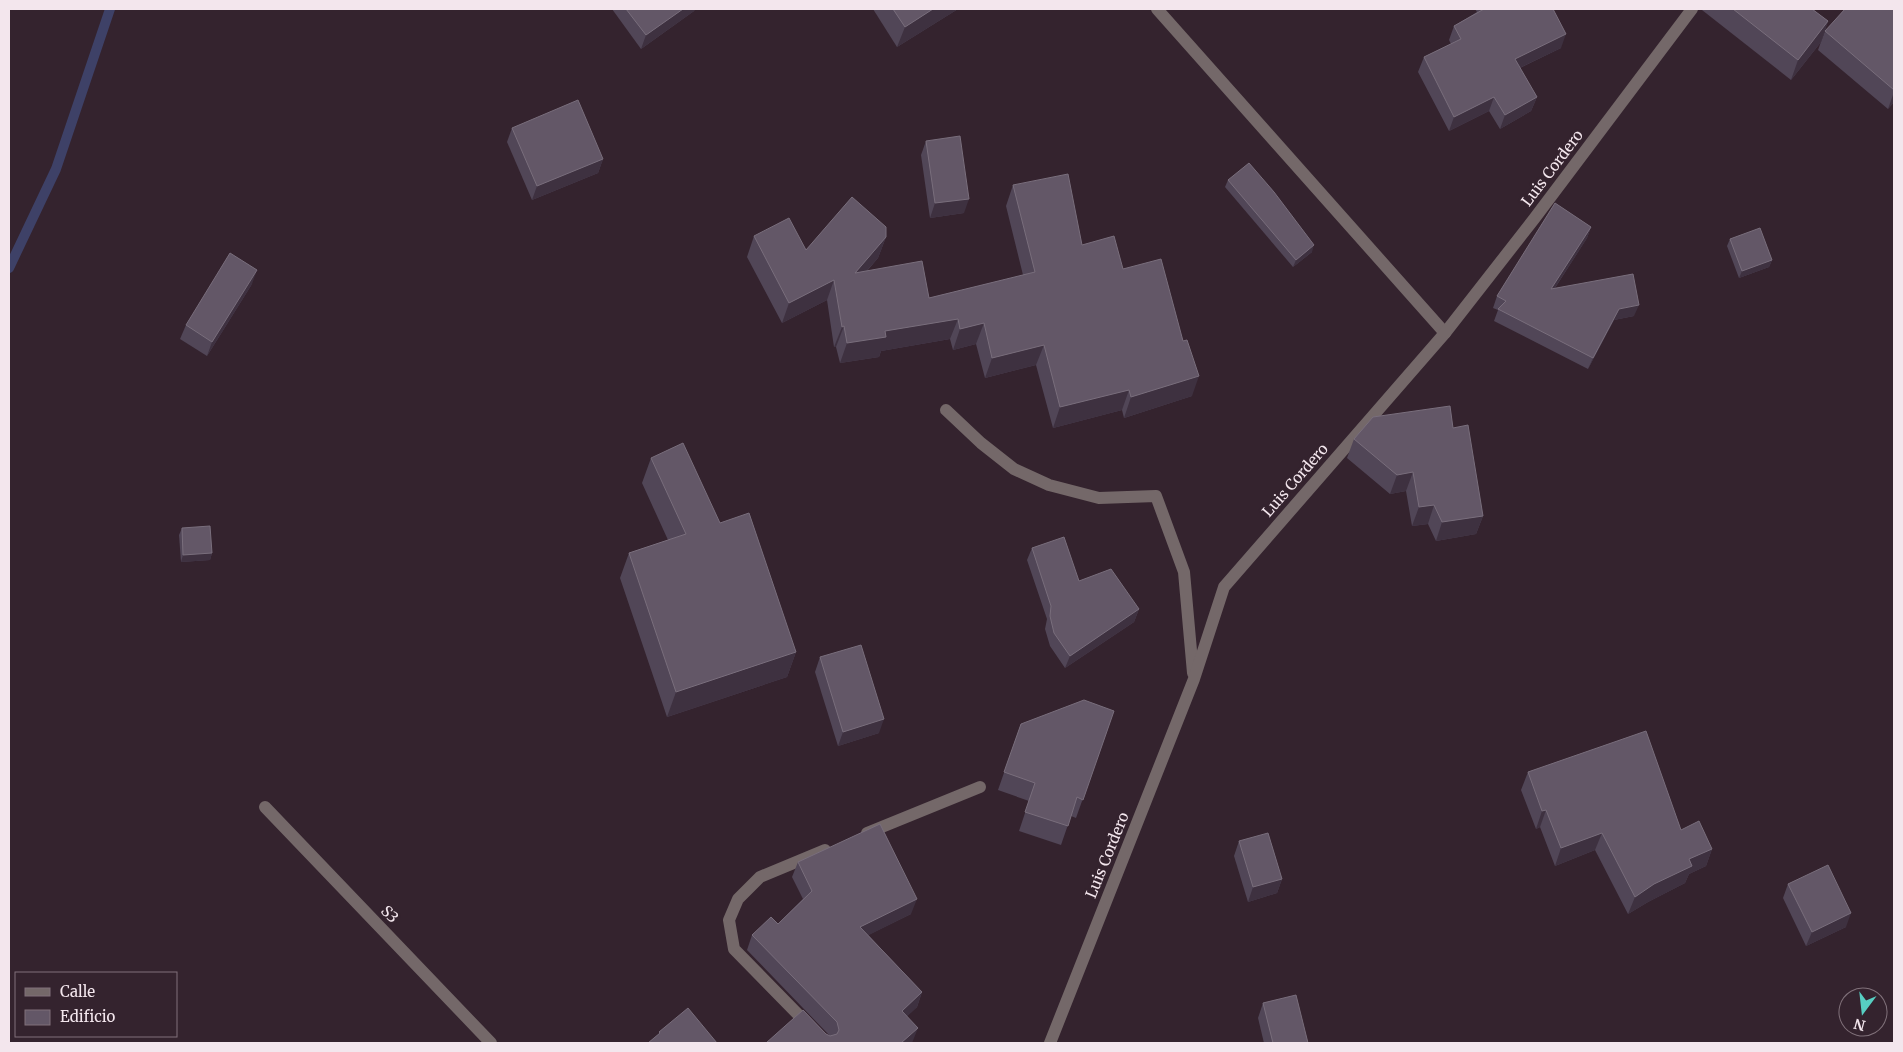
<svg xmlns="http://www.w3.org/2000/svg" width="1903" height="1052" viewBox="0 0 1903 1052" font-family="Merriweather,serif">
	<style>
		.lines { fill: none; stroke-linecap: round; stroke-linejoin: round }
		.stream { stroke: #3e4167; stroke-width: 10 }
		.minor { stroke: #746869; stroke-width: 12 }
		.wall { fill: #514657 }
		.shaded-wall { fill: #3e3140 }
		.building { fill: #635767; stroke: #796e7c }
		.labels { text-anchor: middle; dominant-baseline: central; stroke-width: 5; stroke-linejoin: round; paint-order: stroke }
		.street-label { font-size: 15px; fill: #f3e6ed; stroke: #34232e }
	</style>
	<rect width="100%" height="100%" fill="#34232e"/>
	<g class="lines">
		<!-- stream -->
		<polyline class="stream" points="9,268 56,169 110,9"/>
		<!-- minor -->
		<g class="minor">
			<polyline points="1157,9 1445,333"/>
			<polyline points="946,410 981,443 1014,469 1049,485 1099,498 1156,496 1184,572 1193,673"/>
			<polyline points="265,807 491,1043"/>
			<polyline points="867,833 980,787"/>
			<polyline points="825,850 760,877 738,899 729,920 734,949 826,1043"/>
			<polyline points="1050,1043 1194,679 1224,587 1445,333 1534,219 1692,9"/>
		</g>
	</g>
	<!-- wall -->
	<g class="wall">
		<polygon points="612,9 695,9 694,11 641,49"/>
		<polygon points="873,9 958,9 897,47"/>
		<polygon points="1475,9 1553,9 1561,48 1520,68 1537,97 1531,111 1500,129 1489,111 1449,131 1418,72 1424,57 1451,44 1449,40 1454,26 1477,12"/>
		<polygon points="1703,9 1812,9 1828,21 1821,42 1791,80 1702,10"/>
		<polygon points="1894,9 1894,102 1888,109 1818,50 1825,31"/>
		<polygon points="512,128 603,159 598,173 532,200 507,142"/>
		<polygon points="926,141 964,213 930,218 921,155"/>
		<polygon points="1228,180 1312,252 1293,267 1225,187"/>
		<polygon points="1013,185 1082,245 1123,269 1192,396 1124,418 1122,410 1053,428 1036,365 985,378 976,344 953,350 950,339 881,351 879,357 840,363 836,347 834,347 827,300 782,323 747,257 754,236 806,250 886,237 878,258 867,271 929,298 1023,275 1006,206"/>
		<polygon points="1591,227 1587,238 1555,288 1634,316 1614,320 1588,369 1494,321 1498,310 1493,308 1497,296"/>
		<polygon points="1730,239 1772,260 1769,267 1739,278 1727,246"/>
		<polygon points="252,284 207,356 180,339 186,325"/>
		<polygon points="1453,428 1483,516 1476,534 1436,541 1428,524 1412,526 1406,491 1390,494 1347,458 1354,439"/>
		<polygon points="651,458 720,523 796,652 787,677 667,717 620,578 629,553 668,540 642,483"/>
		<polygon points="182,528 212,553 210,560 181,562 179,535"/>
		<polygon points="1032,548 1079,581 1139,609 1134,622 1065,668 1050,646 1045,629 1047,619 1027,560"/>
		<polygon points="820,657 879,733 838,746 815,672"/>
		<polygon points="1114,711 1076,818 1071,816 1061,845 1019,831 1029,801 998,790 1021,724"/>
		<polygon points="1528,772 1681,830 1712,849 1706,866 1689,874 1685,883 1648,902 1628,914 1595,850 1555,866 1540,827 1536,829 1521,790"/>
		<polygon points="1239,841 1282,879 1277,893 1248,902 1234,856"/>
		<polygon points="798,862 911,914 868,935 922,992 917,1007 907,1016 912,1043 766,1043 826,1034 830,1036 747,950 752,935 778,924 803,899 792,877"/>
		<polygon points="1788,884 1846,927 1806,946 1783,898"/>
		<polygon points="1263,1003 1308,1043 1264,1043 1258,1018"/>
	</g>
	<!-- shaded-wall -->
	<g class="shaded-wall">
		<polygon points="683,9 695,9 694,11 641,49 646,35"/>
		<polygon points="933,9 958,9 897,47 905,27"/>
		<polygon points="1828,21 1821,42 1791,80 1798,60"/>
		<polygon points="1566,34 1561,48 1509,73 1515,59"/>
		<polygon points="1894,92 1894,102 1888,109"/>
		<polygon points="1494,97 1489,111 1449,131 1454,117"/>
		<polygon points="1537,97 1531,111 1500,129 1505,115"/>
		<polygon points="603,159 598,173 532,200 537,186"/>
		<polygon points="969,199 964,213 930,218 935,203"/>
		<polygon points="1591,227 1587,238 1547,300 1551,289"/>
		<polygon points="886,237 878,258 847,293 855,273"/>
		<polygon points="1314,245 1312,252 1293,267 1296,260"/>
		<polygon points="1772,260 1769,267 1739,278 1742,271"/>
		<polygon points="257,270 252,284 207,356 212,342"/>
		<polygon points="834,280 827,300 782,323 789,303"/>
		<polygon points="1639,305 1634,316 1614,320 1588,369 1593,358 1619,309"/>
		<polygon points="958,319 950,339 881,351 879,357 840,363 847,343 885,331"/>
		<polygon points="984,323 976,344 953,350 960,329"/>
		<polygon points="844,326 836,347 834,347 842,327"/>
		<polygon points="1044,345 1036,365 985,378 992,358"/>
		<polygon points="1199,376 1192,396 1124,418 1131,397"/>
		<polygon points="1129,390 1122,410 1053,428 1060,407"/>
		<polygon points="1413,472 1406,491 1390,494 1397,475"/>
		<polygon points="1434,505 1428,524 1412,526 1419,507"/>
		<polygon points="1483,516 1476,534 1436,541 1442,522"/>
		<polygon points="212,553 210,560 181,562 183,555"/>
		<polygon points="1139,609 1134,622 1065,668 1070,656"/>
		<polygon points="796,652 787,677 667,717 676,692"/>
		<polygon points="884,719 879,733 838,746 843,732"/>
		<polygon points="1546,810 1540,827 1536,829 1542,811"/>
		<polygon points="1602,833 1595,850 1555,866 1561,848"/>
		<polygon points="1712,849 1706,866 1689,874 1685,883 1648,902 1628,914 1635,897 1654,884 1689,859"/>
		<polygon points="1282,879 1277,893 1248,902 1253,887"/>
		<polygon points="917,899 911,914 855,942 860,927"/>
		<polygon points="1851,913 1846,927 1806,946 1812,932"/>
		<polygon points="922,992 917,1007 897,1026 902,1011"/>
		<polygon points="918,1028 912,1043 901,1043"/>
	</g>
	<!-- building -->
	<g class="building">
		<polygon points="626,9 683,9 646,35"/>
		<polygon points="893,9 933,9 905,27"/>
		<polygon points="1484,9 1553,9 1566,34 1515,59 1537,97 1505,115 1494,97 1454,117 1424,57 1461,39 1454,26"/>
		<polygon points="1733,9 1812,9 1828,21 1798,60"/>
		<polygon points="1845,9 1894,9 1894,90 1825,31"/>
		<polygon points="578,100 603,159 537,186 512,128"/>
		<polygon points="960,136 969,199 935,203 926,141"/>
		<polygon points="1249,163 1274,192 1314,245 1296,260 1228,180"/>
		<polygon points="1068,174 1082,245 1114,236 1123,269 1161,259 1183,341 1187,340 1199,376 1131,397 1129,390 1060,407 1044,345 992,358 984,323 960,329 958,319 885,331 886,337 847,343 844,326 842,327 834,280 789,303 754,236 789,218 806,250 852,197 886,227 886,237 855,273 922,261 929,298 1035,272 1013,185"/>
		<polygon points="1555,203 1591,227 1551,289 1633,274 1639,305 1619,309 1593,358 1498,309 1506,301 1497,296"/>
		<polygon points="1760,228 1772,260 1742,271 1730,239"/>
		<polygon points="230,253 257,270 212,342 186,325"/>
		<polygon points="1450,406 1453,428 1468,425 1483,516 1442,522 1434,505 1419,507 1413,472 1397,475 1354,439 1373,417"/>
		<polygon points="683,443 720,523 749,513 796,652 676,692 629,553 686,534 651,458"/>
		<polygon points="210,526 212,553 183,555 182,528"/>
		<polygon points="1064,537 1079,581 1111,569 1139,609 1070,656 1054,633 1050,616 1051,606 1032,548"/>
		<polygon points="861,645 884,719 843,732 820,657"/>
		<polygon points="1084,700 1114,711 1083,800 1077,797 1068,826 1025,812 1035,783 1004,772 1021,724"/>
		<polygon points="1646,731 1681,830 1699,821 1712,849 1689,859 1692,866 1654,884 1635,897 1602,833 1561,848 1546,810 1542,811 1528,772"/>
		<polygon points="880,824 917,899 860,927 922,992 902,1011 918,1028 901,1043 766,1043 803,1010 826,1034 830,1036 837,1034 839,1030 837,1022 752,935 771,917 778,924 812,891 798,862"/>
		<polygon points="1268,833 1282,879 1253,887 1239,841"/>
		<polygon points="1828,865 1851,913 1812,932 1788,884"/>
		<polygon points="1296,995 1308,1043 1273,1043 1263,1003"/>
		<polygon points="688,1008 717,1043 648,1043 660,1033 659,1032"/>
	</g>
	<g class="labels">
		<!-- street labels -->
		<g class="street-label">
			<text transform="translate(1552 168) rotate(-53)">Luis Cordero</text>
			<text transform="translate(1295 480) rotate(-49)">Luis Cordero</text>
			<text transform="translate(1107 855) rotate(-68)">Luis Cordero</text>
			<text transform="translate(390 914) rotate(46)">S3</text>
		</g>
	</g>
	<!-- border -->
	<rect width="1903" height="1052" fill="none" stroke="#f3e6ed" stroke-width="20"/>
	<!-- legend -->
	<rect x="15" y="972" width="162" height="65" fill="#34232e" stroke="#80717a"/>
	<rect x="25" y="988" width="25" height="8" fill="#746869" stroke="#80717a"/>
	<text x="60" y="997" font-size="15" fill="#f3e6ed">Calle</text>
	<rect x="25" y="1010" width="25" height="15" fill="#635767" stroke="#80717a"/>
	<text x="60" y="1022" font-size="15" fill="#f3e6ed">Edificio</text>
	<!-- north arrow -->
	<g transform="translate(1863 1012) rotate(195)"><circle r="24" fill="#34232e" stroke="#80717a"/>
	<path d="M0-4L9 19L0 12L-9 19Z" fill="#57cec2"/>
	<text y="-8" font-size="14" font-weight="bold" text-anchor="middle" fill="#f3e6ed">N</text>
	</g>
</svg>
